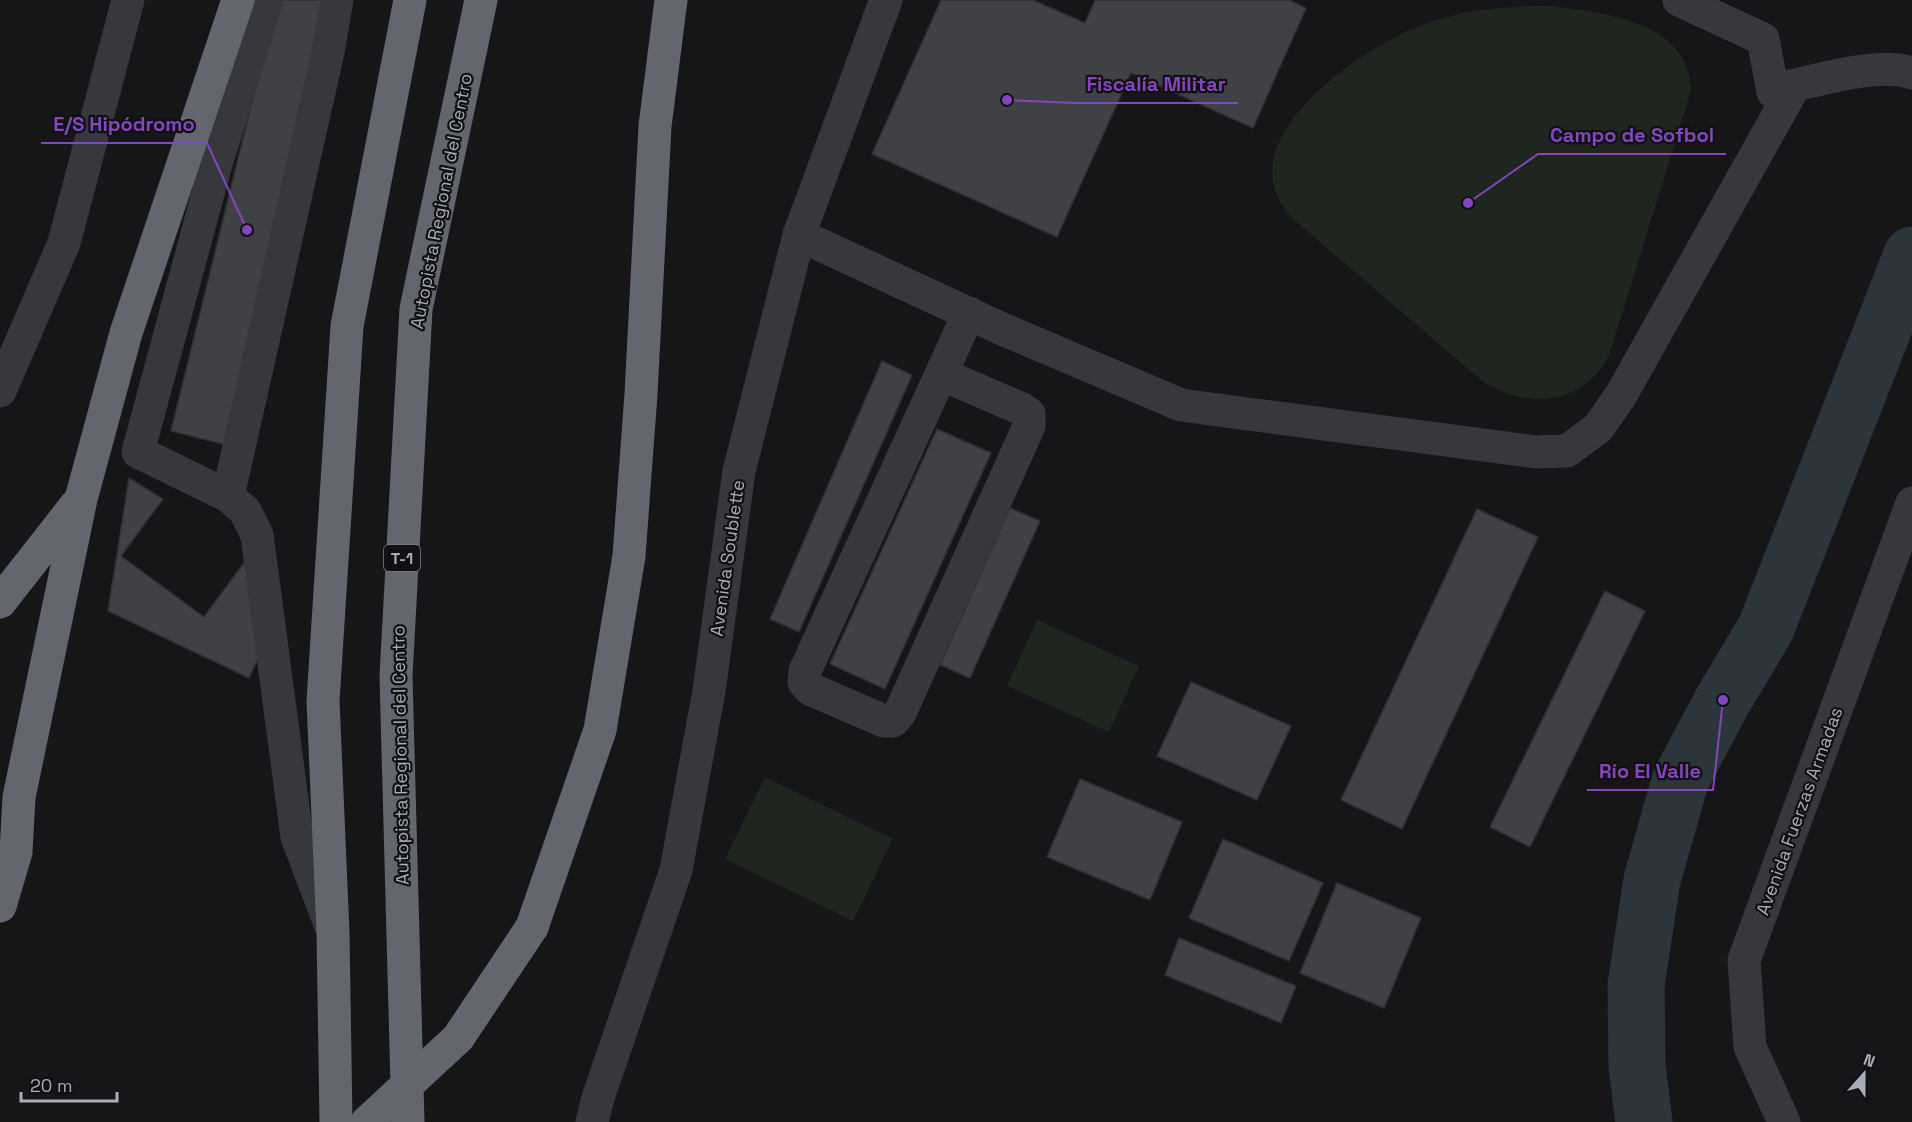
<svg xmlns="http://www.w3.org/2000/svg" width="1912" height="1122" viewBox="0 0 1912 1122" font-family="'Space Grotesk',sans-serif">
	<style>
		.green { fill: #1e261f }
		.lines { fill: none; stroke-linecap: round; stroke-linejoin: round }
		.river { stroke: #2c353c; stroke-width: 57 }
		.building { fill: #404145; stroke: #303034; stroke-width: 1.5 }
		.minor { stroke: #37383d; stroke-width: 33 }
		.highway { stroke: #63666e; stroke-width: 33 }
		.highway-bridge { stroke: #63666e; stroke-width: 33 }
		.labels { text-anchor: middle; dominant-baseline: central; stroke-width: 4.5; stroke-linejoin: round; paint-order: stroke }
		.shield { fill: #111113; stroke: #7b7e86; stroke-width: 1.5 }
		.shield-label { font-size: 16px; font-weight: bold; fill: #a8adb8 }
		.street-label { font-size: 18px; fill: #a8adb8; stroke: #111113 }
		.leader { fill: none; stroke: #8446be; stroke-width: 2 }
		.callout-dot { fill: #8446be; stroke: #111113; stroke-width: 2 }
		.callout-label { font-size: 20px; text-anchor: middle; font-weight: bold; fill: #8446be; stroke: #111113; stroke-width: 4.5; stroke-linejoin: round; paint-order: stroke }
	</style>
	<rect width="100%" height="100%" fill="#161618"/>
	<!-- green -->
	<g class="green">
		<path d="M1548,6C1602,12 1690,21 1691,91L1609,356C1580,407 1526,410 1481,380L1293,219C1220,144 1359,49 1422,25C1463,10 1504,6 1548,6Z"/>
		<polygon points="1037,620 1139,666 1109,732 1007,686"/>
		<polygon points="765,777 893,839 853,921 725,859"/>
	</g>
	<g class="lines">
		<!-- river -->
		<polyline class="river" points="1644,1122 1637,1066 1636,985 1652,880 1680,781 1723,700 1766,628 1912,255"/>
	</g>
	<!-- building -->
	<g class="building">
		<polygon points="277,0 337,0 227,445 171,431"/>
		<polygon points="941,0 1033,0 1085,23 1095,0 1289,0 1306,8 1253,128 1131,73 1057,237 872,154"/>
		<polygon points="882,361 912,375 799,632 770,619"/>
		<polygon points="937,429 991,453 885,689 830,664"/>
		<polygon points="129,478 163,499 121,556 204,617 246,560 262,650 249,678 108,611"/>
		<polygon points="1010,508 1040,521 970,678 940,665"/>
		<polygon points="1477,509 1538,537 1402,829 1341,800"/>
		<polygon points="1605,591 1645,611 1530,847 1490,827"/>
		<polygon points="1191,682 1291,726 1257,800 1157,756"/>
		<polygon points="1080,779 1182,822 1150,900 1047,857"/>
		<polygon points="1223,839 1323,883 1289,961 1189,918"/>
		<polygon points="1337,883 1421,918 1384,1008 1300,973"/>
		<polygon points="1179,938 1296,986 1281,1023 1165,975"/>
	</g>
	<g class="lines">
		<!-- minor -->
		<g class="minor">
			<polyline points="1679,0 1763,39 1773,92 1795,85"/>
			<path d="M799,235L1000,328L1181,405L1536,452L1567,451L1598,428L1621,395L1795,85C1826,78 1882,62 1912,73"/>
			<polyline points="941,374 1022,409 1029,414 1029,426 900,713 893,721 884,721 810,689 804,682 805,671 969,313"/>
			<polyline points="0,391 64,243 128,0"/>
			<polyline points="228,496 138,452 216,164 267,0"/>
			<polyline points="330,924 297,837 257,535 245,511 228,496 328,52 337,0"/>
			<polyline points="592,1122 598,1098 676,870 709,691 739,471 799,235 886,0"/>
			<polyline points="1784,1122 1750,1047 1744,960 1912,503"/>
		</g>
		<!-- highway -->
		<g class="highway">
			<polyline points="0,602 76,505"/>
			<polyline points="0,906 16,852 19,797 81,499 126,333 238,0"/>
			<polyline points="532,927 600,730 629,556 641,394 655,126 671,0"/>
			<polyline points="336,1122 333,932 323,701 347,326 410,0"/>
			<polyline points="408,1122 396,676 416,309 481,0"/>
		</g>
		<!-- highway-bridge -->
		<polyline class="highway-bridge" points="367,1122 458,1038 532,927"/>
	</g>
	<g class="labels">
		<!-- shield labels -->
		<rect class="shield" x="384" y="545" width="36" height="26" rx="4.5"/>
		<g class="shield-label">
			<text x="402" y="558">T-1</text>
		</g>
		<!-- street labels -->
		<g class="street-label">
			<text transform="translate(441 201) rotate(-79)">Autopista Regional del Centro</text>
			<text transform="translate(727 558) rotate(-82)">Avenida Soublette</text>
			<text transform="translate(400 755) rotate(-91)">Autopista Regional del Centro</text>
			<text transform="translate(1799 811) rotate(-70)">Avenida Fuerzas Armadas</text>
		</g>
	</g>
	<!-- callouts -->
	<path class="leader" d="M1007 100L1075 103H1238M247 230L207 143H41M1468 203L1538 154H1726M1723 700L1713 790H1587"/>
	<g class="callout-dot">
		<circle cx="1007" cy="100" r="6"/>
		<circle cx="247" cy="230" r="6"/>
		<circle cx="1468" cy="203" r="6"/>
		<circle cx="1723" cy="700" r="6"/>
	</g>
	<g class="callout-label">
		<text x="1156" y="91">Fiscalía Militar</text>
		<text x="124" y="131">E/S Hipódromo</text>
		<text x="1632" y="142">Campo de Sofbol</text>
		<text x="1650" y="778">Río El Valle</text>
	</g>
	<!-- north arrow -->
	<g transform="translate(1864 1074) rotate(21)" stroke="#111113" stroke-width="4.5" paint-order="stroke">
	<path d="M0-4.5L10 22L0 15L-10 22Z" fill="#a8adb8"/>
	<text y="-9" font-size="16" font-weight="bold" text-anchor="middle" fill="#a8adb8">N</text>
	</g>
	<!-- scale -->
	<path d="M21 1092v9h96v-9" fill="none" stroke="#a8adb8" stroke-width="3"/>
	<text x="30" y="1092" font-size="18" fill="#a8adb8" stroke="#111113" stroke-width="4.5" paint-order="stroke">20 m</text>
</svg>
